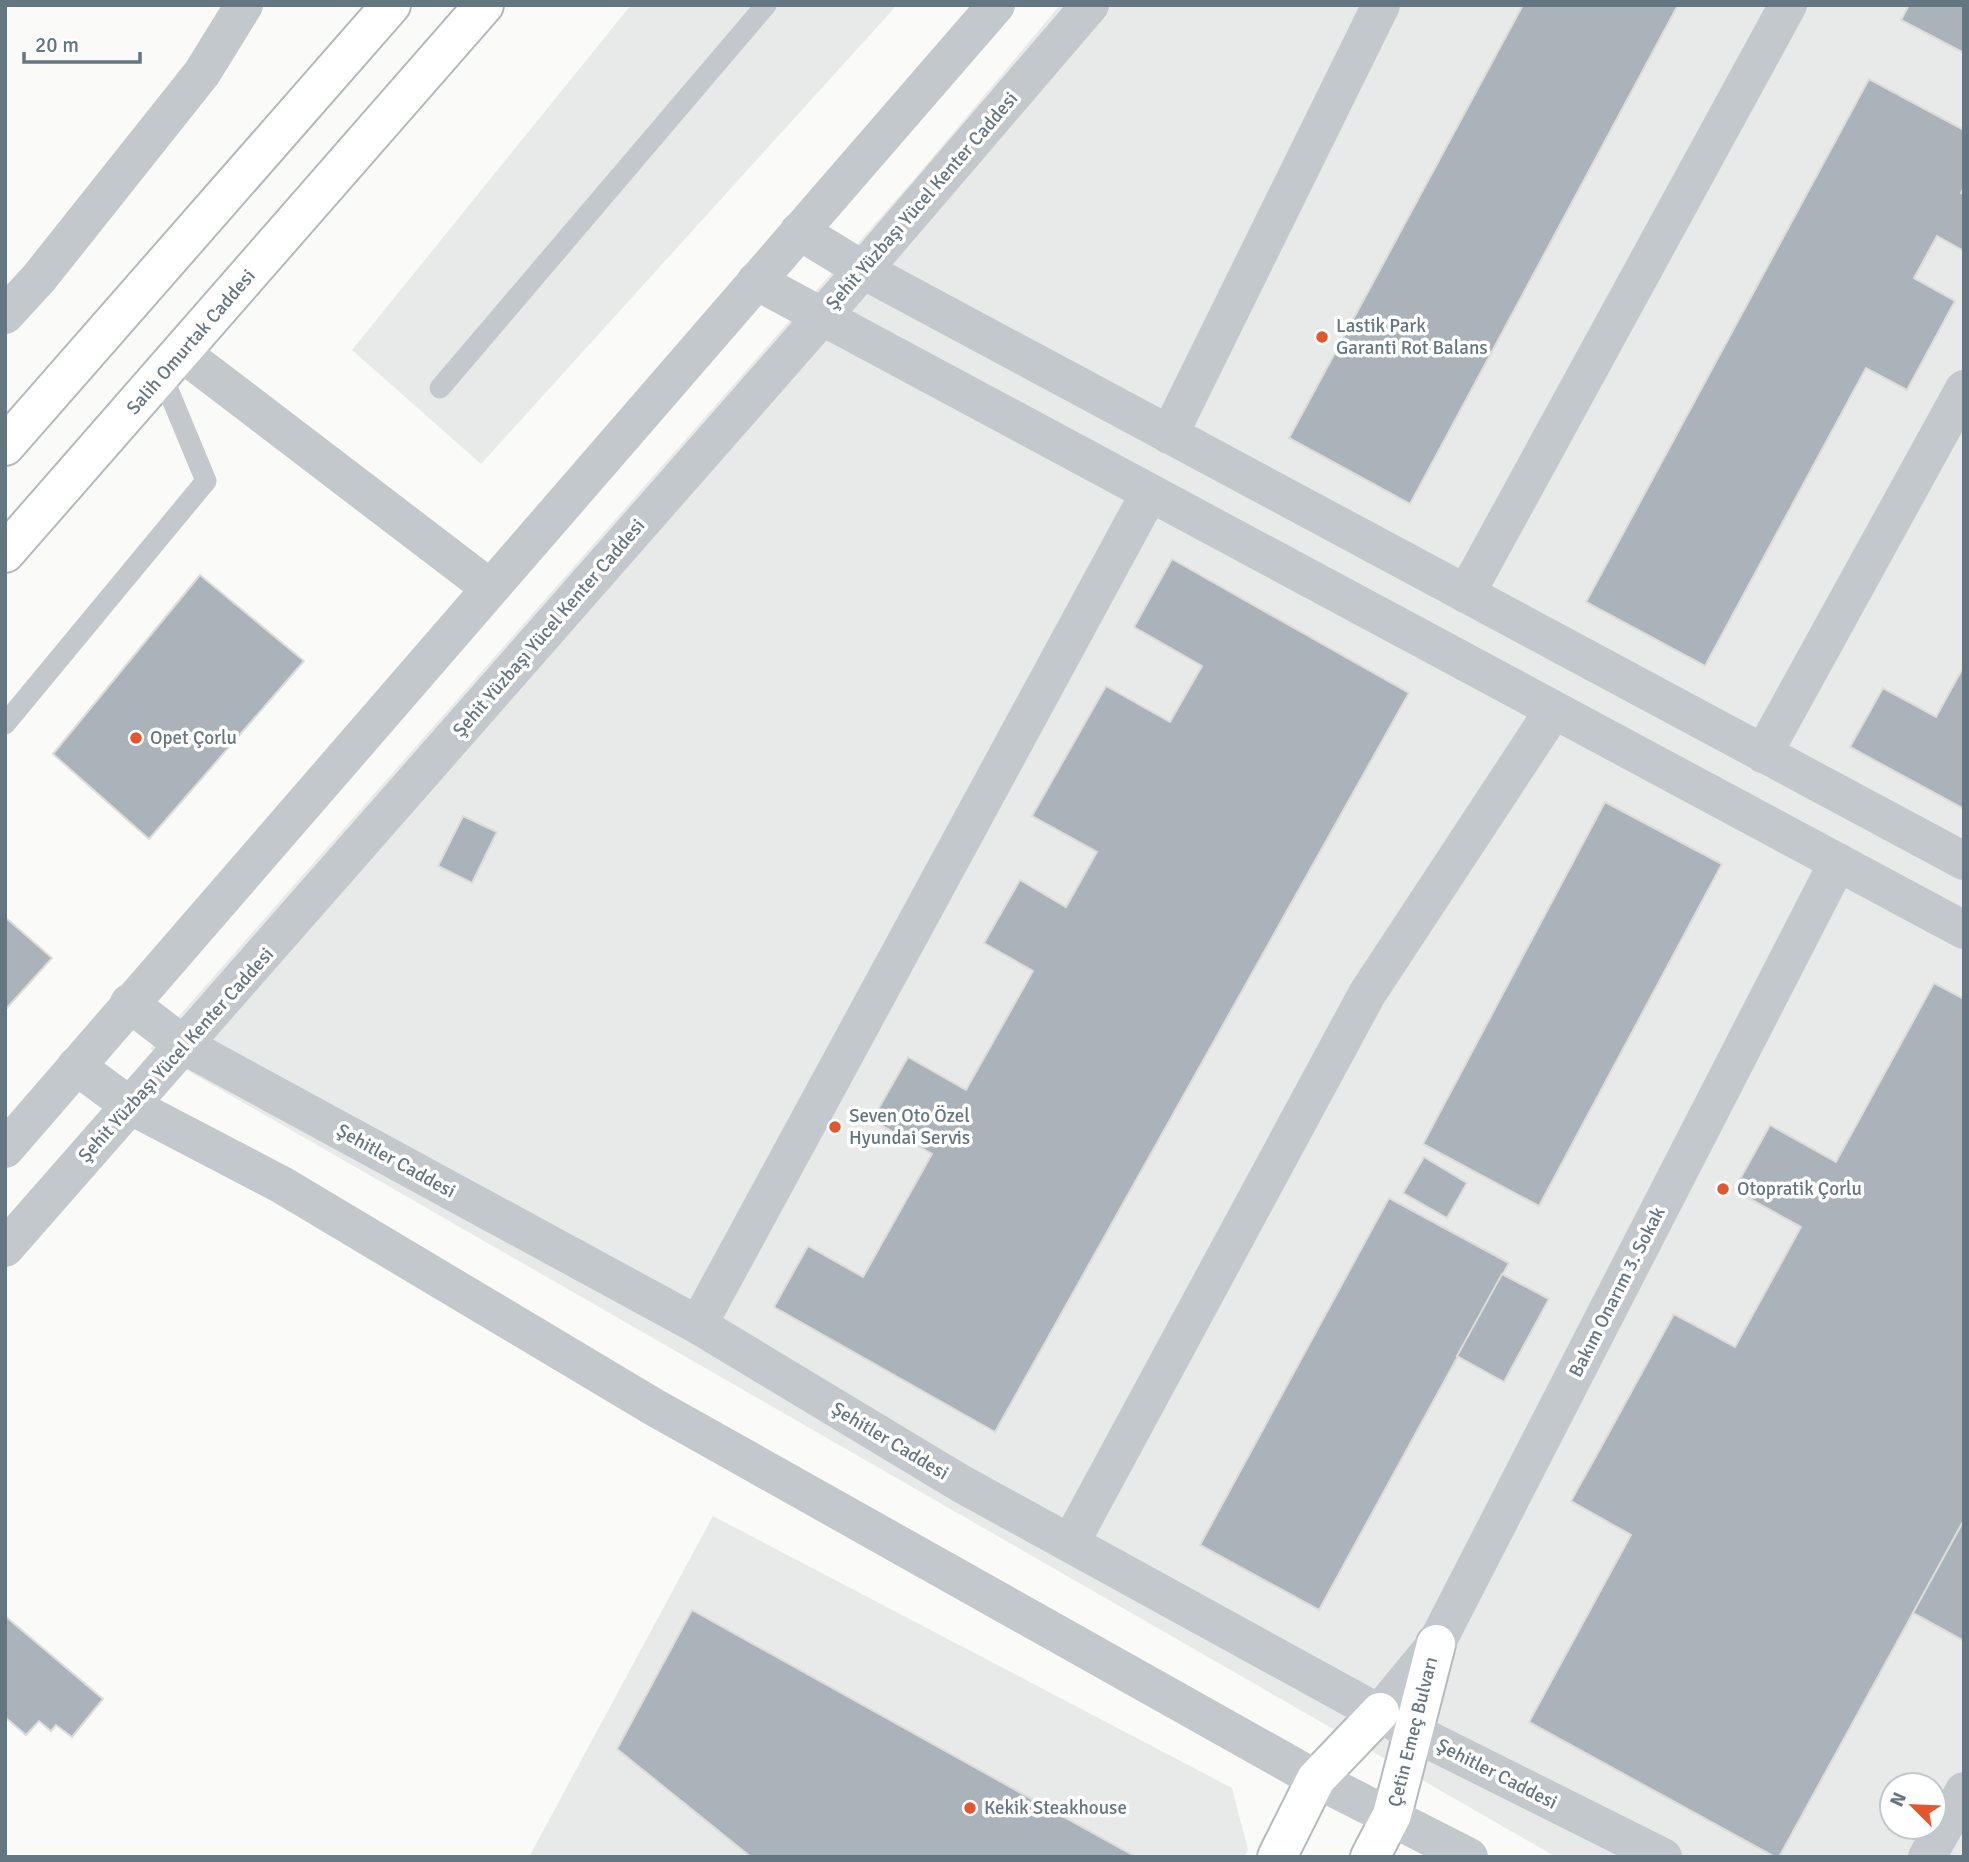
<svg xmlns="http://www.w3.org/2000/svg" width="1969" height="1862" viewBox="0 0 1969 1862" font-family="Signika,sans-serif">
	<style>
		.built { fill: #e8e9e9; fill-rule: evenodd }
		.building { fill: #aab3b9; stroke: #dcdcda; stroke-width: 2 }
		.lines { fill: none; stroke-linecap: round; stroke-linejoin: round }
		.primary-casing { stroke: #b5babe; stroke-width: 42 }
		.trunk-casing { stroke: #b4b9bd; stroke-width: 42 }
		.service { stroke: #c3c8cc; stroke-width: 21 }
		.minor { stroke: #c3c8cc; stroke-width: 38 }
		.tertiary { stroke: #c3c8cc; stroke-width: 38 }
		.primary { stroke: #fff; stroke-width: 38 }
		.trunk { stroke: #fff; stroke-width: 38 }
		.poi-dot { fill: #e4572e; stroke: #fff; stroke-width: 2.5 }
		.labels { text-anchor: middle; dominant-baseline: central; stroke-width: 7; stroke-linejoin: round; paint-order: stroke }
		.street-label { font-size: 19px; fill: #657683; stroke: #fff }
		.poi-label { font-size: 19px; fill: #657683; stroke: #fff; text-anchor: start }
	</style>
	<rect width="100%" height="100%" fill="#fafaf8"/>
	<!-- built -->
	<g class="built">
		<polygon points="631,5 897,5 481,464 352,350"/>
		<path d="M1060,5H1964V1857H1556L150,1049L916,177ZM1892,1785H1934V1827H1892Z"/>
		<polygon points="713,1516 1232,1788 1248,1850 1244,1857 529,1857"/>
	</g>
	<!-- building -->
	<g class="building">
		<polygon points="1523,5 1678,5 1410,504 1289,438"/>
		<polygon points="1909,5 1964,5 1964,53 1901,20"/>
		<polygon points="1869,79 1964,130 1964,187 1961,193 1964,194 1964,251 1937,236 1914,278 1955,301 1907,390 1866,368 1705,666 1586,602"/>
		<polygon points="1172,559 1409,693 995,1432 774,1307 808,1246 863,1277 932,1154 872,1120 908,1057 966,1090 1033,971 984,943 1020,880 1066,907 1097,852 1032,816 1106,686 1170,722 1202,666 1134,627"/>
		<polygon points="200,575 304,661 149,839 53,754"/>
		<polygon points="1964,666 1964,809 1850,747 1883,688 1936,717"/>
		<polygon points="1605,802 1722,864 1539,1206 1423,1144"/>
		<polygon points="463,816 497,832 472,883 438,866"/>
		<polygon points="5,917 52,958 5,1010"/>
		<polygon points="1934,983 1964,999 1964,1520 1779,1857 1775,1857 1529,1722 1631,1535 1571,1501 1605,1440 1674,1314 1735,1347 1801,1227 1734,1190 1770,1125 1836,1162"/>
		<polygon points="1424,1157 1467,1183 1447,1218 1403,1193"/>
		<polygon points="1389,1198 1509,1263 1319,1610 1200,1545"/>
		<polygon points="1502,1274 1549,1299 1504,1382 1457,1356"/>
		<polygon points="1964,1520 1964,1641 1913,1613"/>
		<polygon points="692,1610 1136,1857 751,1857 617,1749"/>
		<polygon points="5,1616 103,1699 72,1737 56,1725 51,1731 39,1721 26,1735 5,1717"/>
	</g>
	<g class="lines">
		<defs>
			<g id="primary">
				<polyline points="1277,1857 1316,1779 1380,1712"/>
				<polyline points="1370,1857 1392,1815 1436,1644"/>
			</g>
			<g id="trunk">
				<polyline points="5,446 391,5"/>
				<polyline points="5,553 484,5"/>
			</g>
		</defs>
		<!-- primary casing -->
		<use href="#primary" class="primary-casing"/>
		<!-- trunk casing -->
		<use href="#trunk" class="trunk-casing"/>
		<!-- service -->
		<g class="service">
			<polyline points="440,388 766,5"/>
			<polyline points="5,724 206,481 162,375"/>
		</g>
		<!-- minor -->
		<g class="minor">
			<polyline points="5,315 39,278 202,73 244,5"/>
			<polyline points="182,353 490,588"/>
			<polyline points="1169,435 1381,5"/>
			<polyline points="1466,594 1788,5"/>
			<polyline points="1763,754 1964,389"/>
			<polyline points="698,1325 1149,494"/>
			<polyline points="1071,1542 1367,994 1553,711"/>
			<polyline points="1380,1712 1436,1644 1838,862"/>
			<polyline points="1927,1857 1964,1791"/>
		</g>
		<!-- tertiary -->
		<g class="tertiary">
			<polyline points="799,231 863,270 1964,861"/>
			<polyline points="756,281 1964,930"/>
			<polyline points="129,1003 185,1046 698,1325 960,1483 1413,1732 1663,1857"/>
			<polyline points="76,1066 129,1105 282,1185 652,1406 1316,1779 1469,1857"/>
			<polyline points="5,1149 996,5"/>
			<polyline points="5,1248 863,270 1090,5"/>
		</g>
		<!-- primary -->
		<use href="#primary" class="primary"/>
		<!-- trunk -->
		<use href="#trunk" class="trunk"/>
	</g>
	<!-- markers -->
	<g class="poi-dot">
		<circle cx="1322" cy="337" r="7"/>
		<circle cx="136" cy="738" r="7"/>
		<circle cx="835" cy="1127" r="7"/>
		<circle cx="1723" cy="1189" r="7"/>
		<circle cx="970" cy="1808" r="7"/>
	</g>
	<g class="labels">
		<!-- street labels -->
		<g class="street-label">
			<text transform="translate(922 201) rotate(-49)">Şehit Yüzbaşı Yücel Kenter Caddesi</text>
			<text transform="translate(191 342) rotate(-49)">Salih Omurtak Caddesi</text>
			<text transform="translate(549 628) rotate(-49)">Şehit Yüzbaşı Yücel Kenter Caddesi</text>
			<text transform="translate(176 1055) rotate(-48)">Şehit Yüzbaşı Yücel Kenter Caddesi</text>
			<text transform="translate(396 1161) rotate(29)">Şehitler Caddesi</text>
			<text transform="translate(1617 1292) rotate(-63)">Bakım Onarım 3. Sokak</text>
			<text transform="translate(890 1441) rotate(31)">Şehitler Caddesi</text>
			<text transform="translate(1413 1732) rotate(-76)">Çetin Emeç Bulvarı</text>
			<text transform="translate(1497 1774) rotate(27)">Şehitler Caddesi</text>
		</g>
		<!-- poi labels -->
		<g class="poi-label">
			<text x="1336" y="326">Lastik Park<tspan x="1336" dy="22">Garanti Rot Balans</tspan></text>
			<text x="150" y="738">Opet Çorlu</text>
			<text x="849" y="1116">Seven Oto Özel<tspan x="849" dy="22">Hyundai Servis</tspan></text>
			<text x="1737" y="1189">Otopratik Çorlu</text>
			<text x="984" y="1808">Kekik Steakhouse</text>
		</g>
	</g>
	<!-- border -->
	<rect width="1969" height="1862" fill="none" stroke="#657683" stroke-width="14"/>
	<!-- north arrow -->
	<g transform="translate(1913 1806) rotate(294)"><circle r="33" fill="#ffffff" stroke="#c1c8cd" stroke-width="2"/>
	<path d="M0-5L12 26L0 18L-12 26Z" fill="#e4572e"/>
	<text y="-10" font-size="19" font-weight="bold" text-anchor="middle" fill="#657683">N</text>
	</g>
	<!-- scale -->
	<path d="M24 52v10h116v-10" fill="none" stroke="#657683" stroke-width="3.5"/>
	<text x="35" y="52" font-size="21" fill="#657683" stroke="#ffffff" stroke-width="5" paint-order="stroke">20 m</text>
</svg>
